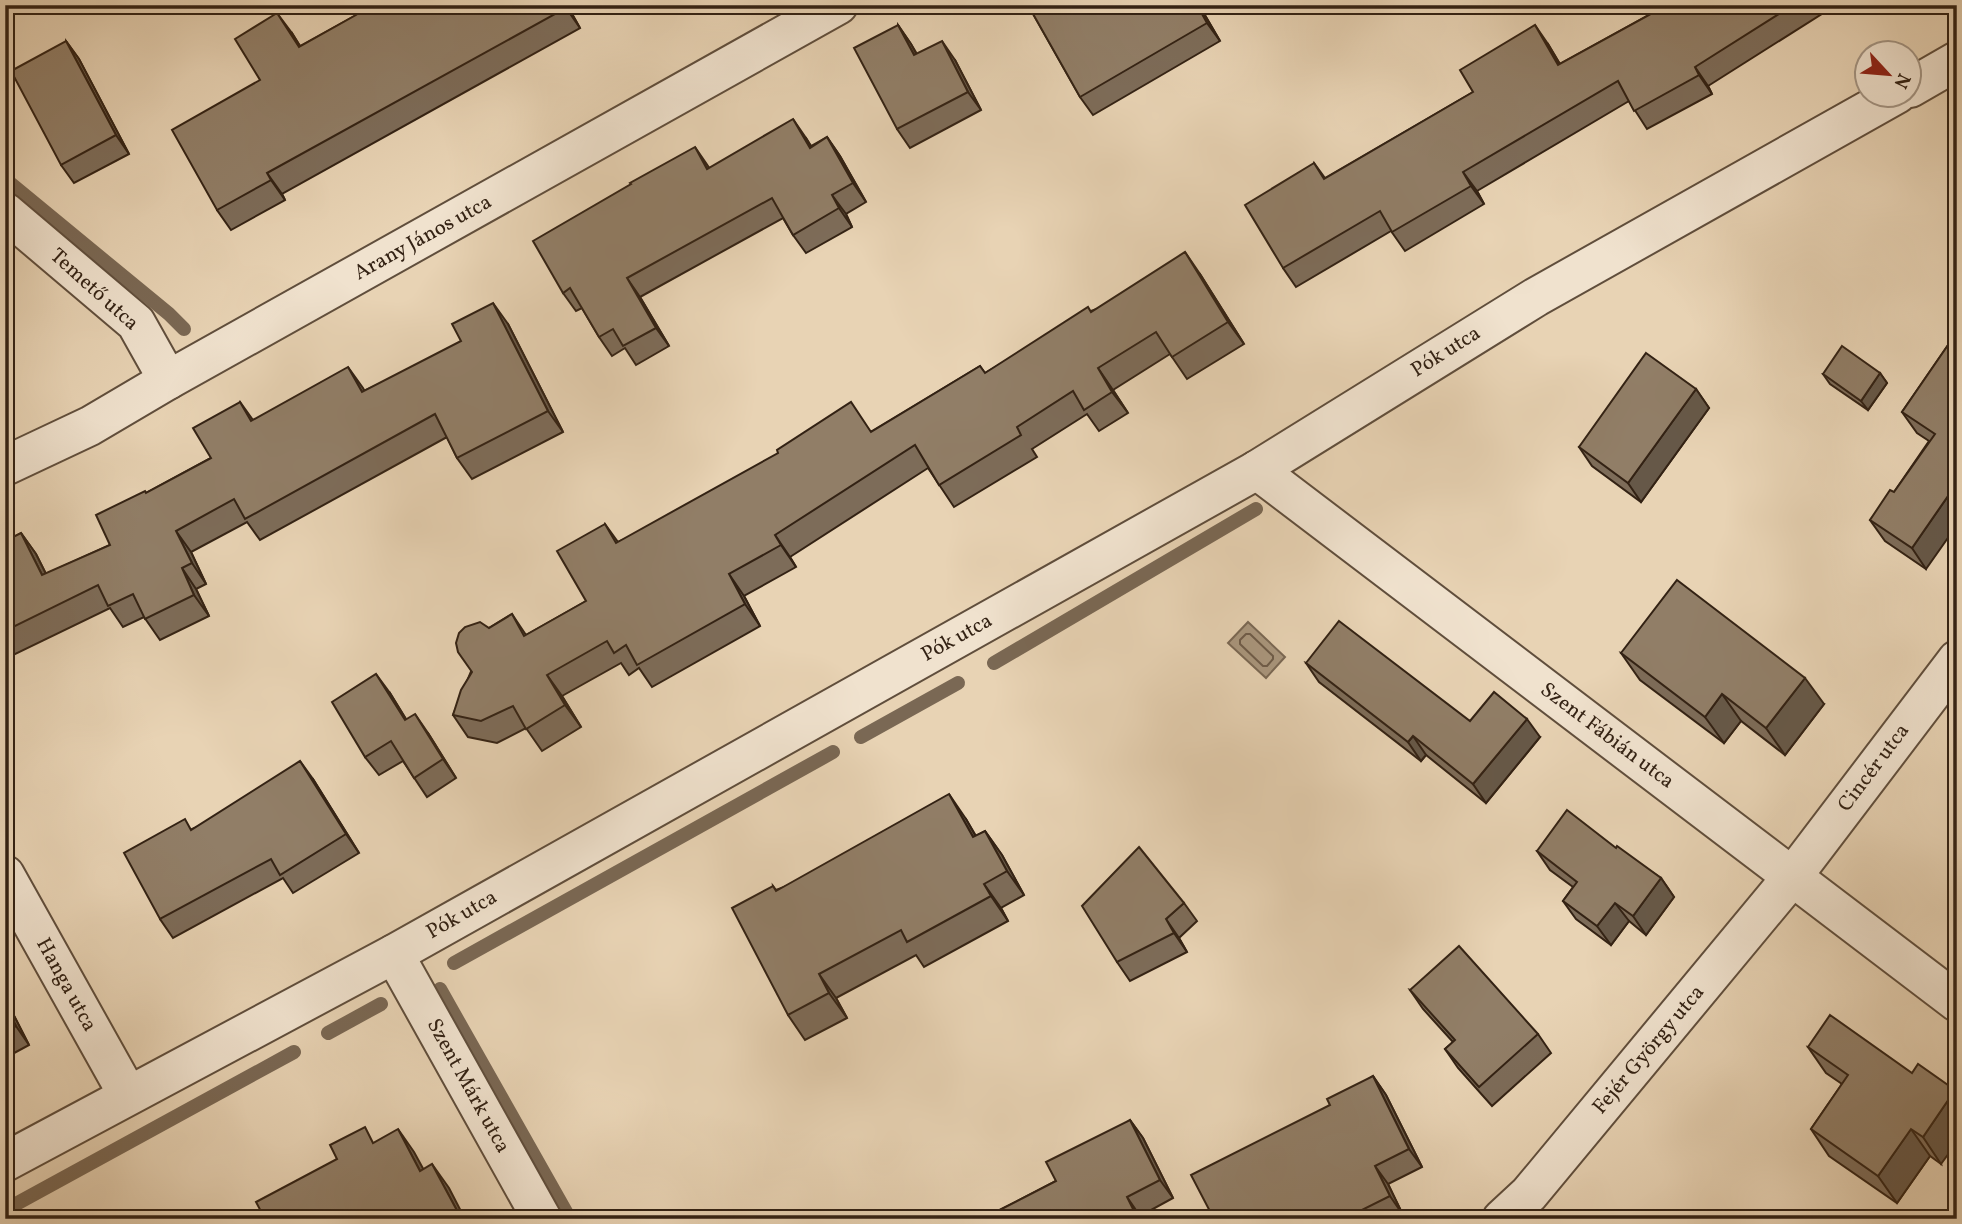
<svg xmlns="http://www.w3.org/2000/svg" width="1962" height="1224" viewBox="0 0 1962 1224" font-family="Vollkorn,serif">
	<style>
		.water { fill: #aa977e; stroke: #7a6854; stroke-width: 2 }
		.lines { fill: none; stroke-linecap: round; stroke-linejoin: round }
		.shore { stroke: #6e5c49; stroke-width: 2 }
		.stream { stroke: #7a6854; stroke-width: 14 }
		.street-casing { stroke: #604e3c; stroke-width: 42 }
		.street { stroke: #f0e2ce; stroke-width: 38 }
		.wall { fill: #7d6c59; stroke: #332214; stroke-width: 2 }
		.shaded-wall { fill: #665848; stroke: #332214; stroke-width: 2 }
		.building { fill: #917e67; stroke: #332214; stroke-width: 2 }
		.labels { text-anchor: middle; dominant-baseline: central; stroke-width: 6; stroke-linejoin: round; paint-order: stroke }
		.street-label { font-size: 21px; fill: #332214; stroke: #f0e2ce }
	</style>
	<rect width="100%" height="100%" fill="#e8d3b4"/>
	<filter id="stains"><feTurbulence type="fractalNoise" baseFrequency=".00286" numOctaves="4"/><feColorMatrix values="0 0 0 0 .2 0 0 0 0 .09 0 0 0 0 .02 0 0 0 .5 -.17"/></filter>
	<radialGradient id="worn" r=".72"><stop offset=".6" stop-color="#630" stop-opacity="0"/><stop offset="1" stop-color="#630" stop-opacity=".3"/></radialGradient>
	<!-- water -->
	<polygon class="water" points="1248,622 1285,657 1266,678 1228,643"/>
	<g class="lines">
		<!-- shore -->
		<polygon class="shore" points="1246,634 1250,634 1273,656 1273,659 1267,666 1263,666 1240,644 1240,640"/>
		<!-- stream -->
		<g class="stream">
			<polyline points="5,179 169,314 184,329"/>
			<polyline points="994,663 1256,509"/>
			<polyline points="861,737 958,683"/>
			<polyline points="454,963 833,752"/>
			<polyline points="440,989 570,1219"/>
			<polyline points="328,1033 381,1004"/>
			<polyline points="5,1210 294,1052"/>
		</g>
		<defs>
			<g id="street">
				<polyline points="1910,88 1957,61"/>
				<polyline points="5,212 136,323 168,380"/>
				<polyline points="5,466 90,426 168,380 838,5"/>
				<polyline points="1257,470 1957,1002"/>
				<polyline points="5,875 128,1095"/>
				<polyline points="394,954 542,1219"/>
				<polyline points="5,1162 394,954 1257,470 1536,297 1897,94"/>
				<polyline points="1502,1219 1529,1194 1792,877 1957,660"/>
			</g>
		</defs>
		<!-- street casing -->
		<use href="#street" class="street-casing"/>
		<!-- street -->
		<use href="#street" class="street"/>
	</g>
	<!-- wall -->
	<g class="wall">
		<polygon points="350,5 567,5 580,28 282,194 285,200 231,230 217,210 260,80 292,33 300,46 356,15"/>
		<polygon points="1028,5 1199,5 1220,41 1093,115 1080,97"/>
		<polygon points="1667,5 1836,5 1708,86 1712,94 1647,129 1629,101 1477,191 1484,204 1405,251 1391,231 1296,287 1283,268 1314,163 1325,178 1473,92 1548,44 1560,64"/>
		<polygon points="898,25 911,44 917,54 955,60 981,110 910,148 897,129"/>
		<polygon points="66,41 79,59 129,154 74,183 61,165"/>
		<polygon points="827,137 840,156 866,202 846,214 852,227 806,253 793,235 783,218 640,297 669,346 636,365 625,348 612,356 599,337 582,308 576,311 563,293 709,168 806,138 811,146"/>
		<polygon points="1200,274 1244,344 1187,379 1170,354 1113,390 1128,413 1099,431 1087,414 1032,449 1037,457 954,507 928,468 790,557 796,567 744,596 760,626 652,687 639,668 629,675 621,663 562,696 581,727 542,751 526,728 497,743 468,737 453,715 489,628 512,614 526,635 586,601 605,524 618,542 872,431 980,366 985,373 1091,311"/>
		<polygon points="508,324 563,432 472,479 457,458 447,437 260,540 247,522 191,552 206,584 196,589 209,616 160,640 144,617 123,627 110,608 5,659 5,536 8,540 21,533 36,554 46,574 110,545 146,493 211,458 240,402 253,420 364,391"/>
		<polygon points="1957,332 1926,569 1885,541 1870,520 1894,492 1929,441 1917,433 1902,412"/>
		<polygon points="1880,373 1887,383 1868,410 1830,384 1823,374"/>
		<polygon points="1696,389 1709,408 1641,502 1592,466 1579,447"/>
		<polygon points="1621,653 1824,704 1785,755 1741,721 1724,743 1640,680"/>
		<polygon points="1306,663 1470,721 1540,737 1486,803 1426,755 1421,761 1319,682"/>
		<polygon points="390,693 406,719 428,733 456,778 427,797 403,761 379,775 365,757"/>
		<polygon points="313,779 359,853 293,893 283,878 173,938 160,919 192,829"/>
		<polygon points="966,819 976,836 985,831 1002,855 1024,895 1001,908 1008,921 924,967 916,955 836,998 847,1018 805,1040 788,1015 773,886 776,890"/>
		<polygon points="1616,848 1661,878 1674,897 1646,935 1629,921 1611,945 1576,919 1563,901 1573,887 1550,870 1537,851"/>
		<polygon points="1184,903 1197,921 1179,938 1187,952 1130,981 1117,962"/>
		<polygon points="1410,990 1538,1034 1551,1053 1492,1106 1458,1068 1445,1049 1453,1042 1423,1009"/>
		<polygon points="5,998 29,1045 5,1058"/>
		<polygon points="1808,1047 1912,1073 1941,1164 1930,1156 1897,1203 1829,1156 1811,1129 1842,1084 1826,1073"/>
		<polygon points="1373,1076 1386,1095 1422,1167 1388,1184 1403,1215 1395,1219 1214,1219 1330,1105"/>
		<polygon points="1130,1120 1143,1138 1173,1198 1140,1216 1141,1219 982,1219 1056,1181"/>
	</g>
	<!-- shaded-wall -->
	<g class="shaded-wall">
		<polygon points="564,5 567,5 580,28"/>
		<polygon points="1197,5 1199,5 1220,41 1207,23"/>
		<polygon points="277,13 292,33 313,67 299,47"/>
		<polygon points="898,25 911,44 927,74 914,55"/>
		<polygon points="1535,25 1548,44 1571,83 1558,65"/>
		<polygon points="66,41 79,59 129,154 116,135"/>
		<polygon points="942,41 955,60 981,110 968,92"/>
		<polygon points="1695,67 1708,86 1712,94 1699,75"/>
		<polygon points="793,119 806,138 823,166 810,148"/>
		<polygon points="827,137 840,156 866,202 853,183"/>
		<polygon points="695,147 708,166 720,188 707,169"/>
		<polygon points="1463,172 1477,191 1484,204 1471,186"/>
		<polygon points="267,173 282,194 285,200 271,180"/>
		<polygon points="832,195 846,214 852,227 839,208"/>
		<polygon points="1185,252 1200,274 1244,344 1228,322"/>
		<polygon points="627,278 640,297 669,346 656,328"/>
		<polygon points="493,303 508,324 563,432 548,411"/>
		<polygon points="348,367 363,388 376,413 362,392"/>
		<polygon points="1098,368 1113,390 1128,413 1112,392"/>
		<polygon points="1880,373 1887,383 1868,410 1861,401"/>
		<polygon points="1696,389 1709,408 1641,502 1628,483"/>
		<polygon points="1957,483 1957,525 1926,569 1912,548"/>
		<polygon points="176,531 191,552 206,584 192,563"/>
		<polygon points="21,533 36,554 57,596 42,575"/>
		<polygon points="775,535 790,557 796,567 781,545"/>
		<polygon points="182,568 196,589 209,616 194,595"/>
		<polygon points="729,574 744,596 760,626 745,604"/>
		<polygon points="376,674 390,693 418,739 405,720"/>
		<polygon points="547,675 562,696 581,727 565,705"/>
		<polygon points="1805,678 1824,704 1785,755 1766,728"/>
		<polygon points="1722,694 1741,721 1724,743 1705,717"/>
		<polygon points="415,714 428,733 456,778 443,759"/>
		<polygon points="1527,719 1540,737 1486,803 1473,784"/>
		<polygon points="1413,736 1426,755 1421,761 1408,742"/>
		<polygon points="300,761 313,779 359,853 346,834"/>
		<polygon points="949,794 966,819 990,862 973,837"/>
		<polygon points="985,831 1002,855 1024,895 1007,871"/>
		<polygon points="1661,878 1674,897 1646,935 1633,916"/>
		<polygon points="984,884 1001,908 1008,921 991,896"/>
		<polygon points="1615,903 1629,921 1611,945 1597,926"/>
		<polygon points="1166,919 1179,938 1187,952 1174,933"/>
		<polygon points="819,974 836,998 847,1018 829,993"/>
		<polygon points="5,998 29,1045 16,1026 5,1005"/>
		<polygon points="1373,1076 1386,1095 1422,1167 1409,1149"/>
		<polygon points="1955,1090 1957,1093 1957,1142 1941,1164 1923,1137"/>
		<polygon points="1130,1120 1143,1138 1173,1198 1160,1180"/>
		<polygon points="398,1129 414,1152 437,1194 420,1171"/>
		<polygon points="1911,1129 1930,1156 1897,1203 1878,1176"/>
		<polygon points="432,1164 449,1188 465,1219 461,1218"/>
		<polygon points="1375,1166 1388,1184 1403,1215 1390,1196"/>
		<polygon points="1127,1197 1140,1216 1141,1219 1138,1219"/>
	</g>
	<!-- building -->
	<g class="building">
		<polygon points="350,5 564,5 566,8 267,173 271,180 217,210 172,130 260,80 235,39 277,13 299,47 356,15"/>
		<polygon points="1028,5 1197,5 1207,23 1080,97"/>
		<polygon points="1667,5 1793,5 1695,67 1699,75 1634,111 1618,81 1463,172 1471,186 1392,232 1380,211 1283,268 1245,205 1314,163 1324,179 1473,92 1460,70 1535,25 1558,65"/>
		<polygon points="898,25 914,55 942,41 968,92 897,129 854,48"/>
		<polygon points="66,41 116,135 61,165 11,71"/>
		<polygon points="793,119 810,148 827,137 853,183 832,195 839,208 793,235 772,198 627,278 656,328 623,346 613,329 599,337 570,288 563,293 533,241 631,184 630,183 695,147 707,169"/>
		<polygon points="1185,252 1228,322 1172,357 1156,332 1098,368 1112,392 1084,410 1073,391 1017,427 1021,435 939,485 915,445 775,535 781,545 729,574 745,604 637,665 626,645 614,653 607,641 547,675 565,705 526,729 513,706 481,721 453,715 461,690 472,672 458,652 456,643 459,633 465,627 480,622 489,628 512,614 524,636 586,601 557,551 605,524 616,543 778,453 777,450 851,402 871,432 980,366 985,373 1088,307 1091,312"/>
		<polygon points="1957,268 1957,297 1953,289 1952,278 1955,269"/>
		<polygon points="493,303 548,411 457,458 435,414 245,519 234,499 176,531 192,563 182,568 194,595 145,619 133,594 108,606 98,585 5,631 5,541 21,533 42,575 110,545 96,515 145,491 146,493 211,458 193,428 240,402 251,421 348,367 362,392 461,341 452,324"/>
		<polygon points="1957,332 1957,483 1912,548 1870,520 1890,490 1894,492 1935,434 1902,412"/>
		<polygon points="1842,346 1880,373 1861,401 1823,374"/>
		<polygon points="1646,353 1696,389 1628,483 1579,447"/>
		<polygon points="1677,580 1805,678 1766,728 1722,694 1705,717 1621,653"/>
		<polygon points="1339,621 1470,721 1494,692 1527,719 1473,784 1413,736 1408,742 1306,663"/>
		<polygon points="376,674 405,720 415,714 443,759 414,778 391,741 365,757 332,702"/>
		<polygon points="300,761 346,834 280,875 271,859 160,919 124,853 185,819 191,830"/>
		<polygon points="949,794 973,837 985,831 1007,871 984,884 991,896 907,942 901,930 819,974 829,993 788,1015 732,908 773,886 776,891"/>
		<polygon points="1567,810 1616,848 1617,846 1661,878 1633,916 1615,903 1597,926 1563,901 1577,882 1537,851"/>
		<polygon points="1139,847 1184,903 1166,919 1174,933 1117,962 1082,906"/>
		<polygon points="1459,946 1538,1034 1479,1087 1445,1049 1455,1040 1410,990"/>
		<polygon points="5,1005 16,1026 5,1032"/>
		<polygon points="1830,1015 1912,1073 1918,1064 1955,1090 1923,1137 1911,1129 1878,1176 1811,1129 1848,1075 1808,1047"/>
		<polygon points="1373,1076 1409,1149 1375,1166 1390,1196 1350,1216 1349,1214 1338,1219 1280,1219 1278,1215 1271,1219 1214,1219 1191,1175 1330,1105 1327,1099"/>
		<polygon points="1130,1120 1160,1180 1127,1197 1138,1219 1074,1219 1073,1215 1066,1219 982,1219 1056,1181 1046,1162"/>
		<polygon points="365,1127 373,1143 398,1129 420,1171 432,1164 461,1218 265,1219 256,1202 337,1159 330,1145"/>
	</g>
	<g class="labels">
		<!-- street labels -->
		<g class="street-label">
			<text transform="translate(423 238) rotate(-29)">Arany János utca</text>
			<text transform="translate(94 290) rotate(42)">Temető utca</text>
			<text transform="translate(1446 352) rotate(-32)">Pók utca</text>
			<text transform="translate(957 638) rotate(-29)">Pók utca</text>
			<text transform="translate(1607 736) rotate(37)">Szent Fábián utca</text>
			<text transform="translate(1874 768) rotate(-53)">Cincér utca</text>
			<text transform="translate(462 915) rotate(-30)">Pók utca</text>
			<text transform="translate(66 985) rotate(61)">Hanga utca</text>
			<text transform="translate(1649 1050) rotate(-50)">Fejér György utca</text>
			<text transform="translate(468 1086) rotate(61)">Szent Márk utca</text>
		</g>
	</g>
	<!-- margin -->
	<rect width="1962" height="1224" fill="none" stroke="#e8d3b4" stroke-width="28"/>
	<rect x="7" y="7" width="1948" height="1210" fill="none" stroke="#332214" stroke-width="3.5"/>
	<rect x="14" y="14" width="1934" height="1196" fill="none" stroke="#332214" stroke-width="2"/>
	<!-- north arrow -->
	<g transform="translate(1888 74) rotate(116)"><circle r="33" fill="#f0e2ce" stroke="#a49584" stroke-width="2"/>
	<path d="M0-5L12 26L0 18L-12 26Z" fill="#8f2418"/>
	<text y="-10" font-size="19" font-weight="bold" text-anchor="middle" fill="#332214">N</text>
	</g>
	<rect width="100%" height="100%" filter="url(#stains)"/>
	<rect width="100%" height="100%" fill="url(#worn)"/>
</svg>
